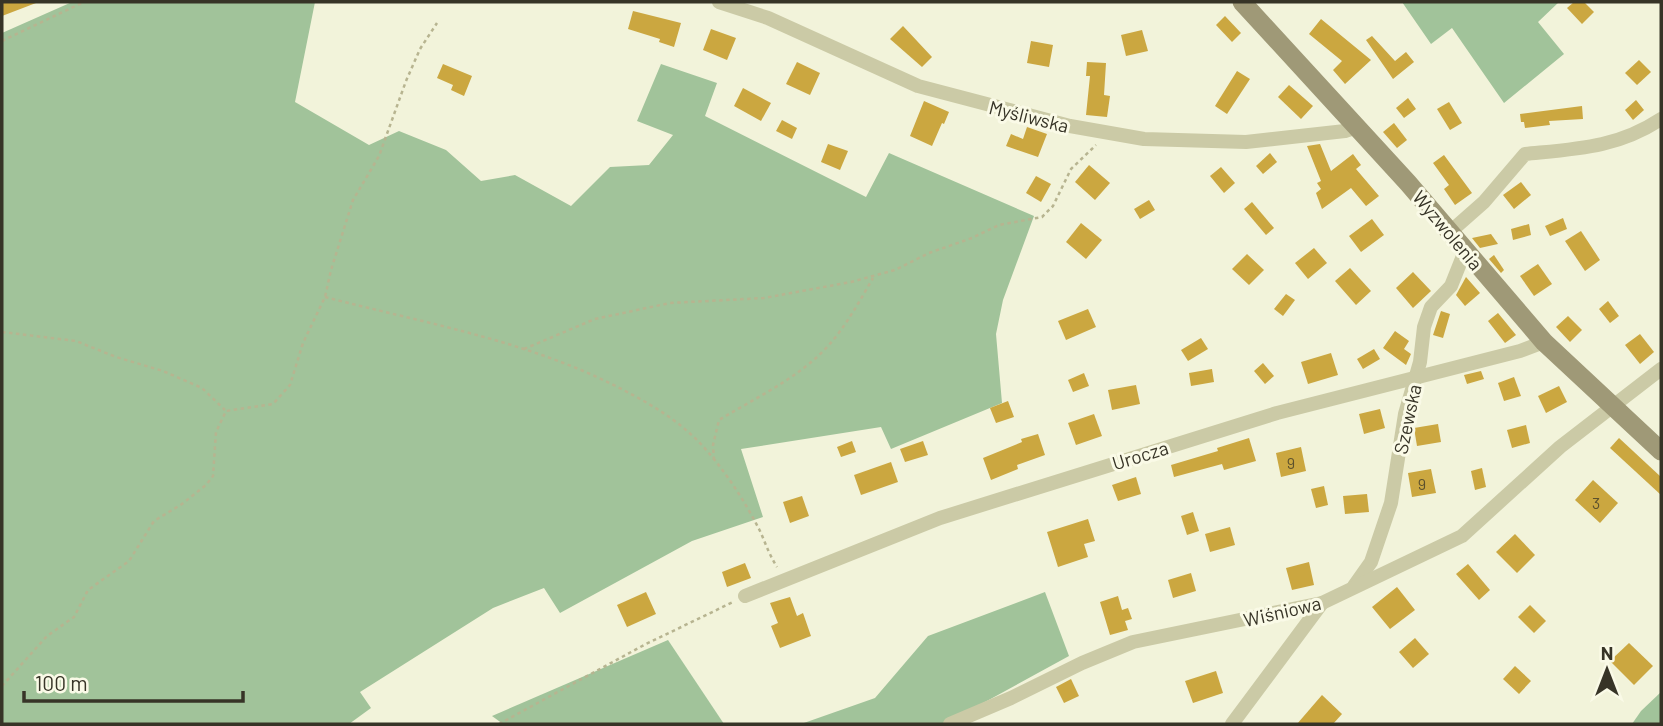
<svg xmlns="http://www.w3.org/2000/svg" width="1663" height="726" viewBox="0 0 1663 726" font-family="Barlow,sans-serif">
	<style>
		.green { fill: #a1c39a }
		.building { fill: #cba740 }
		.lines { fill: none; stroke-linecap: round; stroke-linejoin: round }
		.path { stroke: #b7b490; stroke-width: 2.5; stroke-dasharray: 3.5 3.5; stroke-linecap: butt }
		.street { stroke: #cbcaa6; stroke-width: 14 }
		.secondary { stroke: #9f9977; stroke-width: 19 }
		.labels { text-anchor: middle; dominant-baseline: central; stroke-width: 6; stroke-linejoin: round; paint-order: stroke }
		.number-label { font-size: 16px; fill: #5c512d }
		.street-label { font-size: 19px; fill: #373427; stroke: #fafae7 }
	</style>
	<rect width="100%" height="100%" fill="#f2f3da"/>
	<!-- green -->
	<g class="green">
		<polygon points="72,2 315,2 295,102 369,145 399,131 446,150 481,181 515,175 571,206 610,167 649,165 673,135 637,121 661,64 717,83 705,116 866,197 889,153 1034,216 1003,300 996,334 1002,403 891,449 881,427 741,449 763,517 692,541 560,613 544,588 493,608 360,692 371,708 349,724 2,724 2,33"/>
		<polygon points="1402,2 1559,2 1538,22 1564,54 1504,103 1452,28 1431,44"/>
		<polygon points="1045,592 1069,656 954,719 941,724 801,724 875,698 928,636"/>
		<polygon points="668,640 724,724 503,724 492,716"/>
		<polygon points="1661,692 1661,724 1632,724 1641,711"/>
	</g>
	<!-- building -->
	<g class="building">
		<polygon points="2,2 36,2 36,3 2,16"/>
		<polygon points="1574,2 1584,2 1594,12 1582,24 1567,8"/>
		<polygon points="633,11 681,23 674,47 659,42 660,39 628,29"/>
		<polygon points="1225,16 1241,33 1232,42 1216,25"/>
		<polygon points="1321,19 1371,60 1345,84 1333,70 1342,61 1309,34"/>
		<polygon points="903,26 932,57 922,67 890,39"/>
		<polygon points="711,29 736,38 727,60 703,50"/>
		<polygon points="1142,30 1148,51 1126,56 1121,35"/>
		<polygon points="1372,36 1395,61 1406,52 1414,62 1393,79 1366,40"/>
		<polygon points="1031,41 1053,45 1049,67 1027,63"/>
		<polygon points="1639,60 1651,72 1637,85 1625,73"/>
		<polygon points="797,62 820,73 810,95 786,84"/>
		<polygon points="1087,62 1106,63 1104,95 1110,96 1107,117 1086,115 1090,76 1086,76"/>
		<polygon points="443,64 472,76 464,96 451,90 453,85 437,78"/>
		<polygon points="1237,71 1250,79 1227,114 1215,106"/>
		<polygon points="1289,85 1313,106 1301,119 1278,97"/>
		<polygon points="743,88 771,103 761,121 734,106"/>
		<polygon points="1408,98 1416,109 1404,118 1396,108"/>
		<polygon points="1636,100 1644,110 1633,120 1625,110"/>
		<polygon points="924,101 949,112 944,124 942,123 932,146 910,136"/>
		<polygon points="1449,102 1462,123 1450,130 1437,109"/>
		<polygon points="1582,106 1583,119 1549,121 1550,125 1525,128 1524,122 1521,122 1520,114"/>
		<polygon points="782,120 797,128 792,139 776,131"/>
		<polygon points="1394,123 1407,140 1397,148 1383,132"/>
		<polygon points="1027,127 1047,134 1038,157 1006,146 1011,134 1023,139"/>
		<polygon points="828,144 848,151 840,170 821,162"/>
		<polygon points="1320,144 1331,171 1353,154 1361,165 1356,169 1379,196 1366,206 1351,188 1322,209 1316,193 1321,189 1317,183 1321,181 1307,146"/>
		<polygon points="1270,153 1277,162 1263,174 1256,166"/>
		<polygon points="1444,155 1472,193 1455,205 1444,189 1449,185 1433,163"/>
		<polygon points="1089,165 1110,183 1095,200 1075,182"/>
		<polygon points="1221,167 1235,183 1224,193 1210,176"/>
		<polygon points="1036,176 1051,184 1041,202 1026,193"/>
		<polygon points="1521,182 1531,195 1514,209 1503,195"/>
		<polygon points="1149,200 1155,210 1140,219 1134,209"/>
		<polygon points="1252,202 1274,228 1266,235 1244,209"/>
		<polygon points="1563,218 1567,229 1550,236 1545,226"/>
		<polygon points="1372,219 1384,235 1361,252 1349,236"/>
		<polygon points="1081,223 1102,240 1086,259 1066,242"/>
		<polygon points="1529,224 1531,235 1513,240 1511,229"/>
		<polygon points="1581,231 1600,260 1585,271 1565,241"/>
		<polygon points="1491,234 1498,244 1480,248 1472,238"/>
		<polygon points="1314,248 1327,263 1308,279 1295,263"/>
		<polygon points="1247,254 1264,270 1249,285 1232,269"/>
		<polygon points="1494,255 1504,270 1501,273 1489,259"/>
		<polygon points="1538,264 1552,284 1534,296 1520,276"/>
		<polygon points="1350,268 1371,291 1356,305 1335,281"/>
		<polygon points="1413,272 1431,291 1413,308 1396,288"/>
		<polygon points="1466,277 1480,293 1465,306 1456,295"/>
		<polygon points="1286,294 1295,300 1283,316 1274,309"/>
		<polygon points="1608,301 1619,316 1610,323 1599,309"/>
		<polygon points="1088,309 1096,327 1066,340 1058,321"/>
		<polygon points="1441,311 1450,314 1443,338 1433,335"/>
		<polygon points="1498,313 1516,335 1505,343 1488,321"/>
		<polygon points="1568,316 1582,330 1570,342 1556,327"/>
		<polygon points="1395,331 1409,341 1404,349 1411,354 1406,365 1383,348"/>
		<polygon points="1640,334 1654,352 1640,364 1625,345"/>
		<polygon points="1201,338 1208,349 1188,361 1181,350"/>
		<polygon points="1374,349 1380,359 1363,369 1357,359"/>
		<polygon points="1331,353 1338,375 1308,384 1301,362"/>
		<polygon points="1263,363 1274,376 1265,384 1254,371"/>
		<polygon points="1212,369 1214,382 1191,386 1189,373"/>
		<polygon points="1481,371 1484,379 1467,384 1464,375"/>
		<polygon points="1084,373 1089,386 1073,392 1068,380"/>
		<polygon points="1514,377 1521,396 1504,401 1498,383"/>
		<polygon points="1136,385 1140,404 1112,410 1108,390"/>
		<polygon points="1559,386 1567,402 1546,413 1538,396"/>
		<polygon points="1008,401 1014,417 996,423 990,408"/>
		<polygon points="1380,409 1385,428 1364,434 1359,414"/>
		<polygon points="1094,414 1102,436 1076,445 1068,423"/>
		<polygon points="1438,424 1441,442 1417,446 1414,428"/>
		<polygon points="1526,425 1530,443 1512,448 1507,430"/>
		<polygon points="1038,434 1045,455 1017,465 1018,469 991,480 983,458 1022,442 1021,439"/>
		<polygon points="1249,438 1256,461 1224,470 1222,464 1174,477 1171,465 1218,451 1217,448"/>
		<polygon points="1619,438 1661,477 1661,495 1610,448"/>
		<polygon points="852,441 856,452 841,457 837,447"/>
		<polygon points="923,441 928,455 905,462 900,449"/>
		<polygon points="1301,447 1306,471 1281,477 1276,453"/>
		<polygon points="891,462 898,482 861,495 854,475"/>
		<polygon points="1482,468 1486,487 1475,490 1471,471"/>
		<polygon points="1431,469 1436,493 1412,497 1408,473"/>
		<polygon points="1136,477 1141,494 1118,501 1112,485"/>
		<polygon points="1593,480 1618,503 1600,523 1575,500"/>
		<polygon points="1324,486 1328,505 1316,508 1311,489"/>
		<polygon points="1367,494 1369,512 1345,514 1343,496"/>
		<polygon points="802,496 809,516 790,523 783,502"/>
		<polygon points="1193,512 1199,531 1187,535 1181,516"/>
		<polygon points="1088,519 1095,541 1084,544 1088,557 1058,567 1047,532"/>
		<polygon points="1230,527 1235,545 1210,552 1205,534"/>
		<polygon points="1515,534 1535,555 1517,573 1496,552"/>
		<polygon points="1309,562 1314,585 1292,590 1286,568"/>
		<polygon points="745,563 751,578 727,587 722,572"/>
		<polygon points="1468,564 1490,590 1479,600 1456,574"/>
		<polygon points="1191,573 1196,591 1173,598 1168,580"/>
		<polygon points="1397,587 1415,610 1390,629 1372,607"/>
		<polygon points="646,592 656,614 627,627 617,605"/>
		<polygon points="1118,596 1122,610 1128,608 1132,619 1125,621 1128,630 1110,635 1100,602"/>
		<polygon points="790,597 797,616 803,613 811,636 780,648 771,626 778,623 770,603"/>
		<polygon points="1530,605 1546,621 1534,633 1518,617"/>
		<polygon points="1415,638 1429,654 1413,668 1399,652"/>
		<polygon points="1629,643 1653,666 1634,685 1610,661"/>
		<polygon points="1515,666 1531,681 1519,694 1503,679"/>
		<polygon points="1216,671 1223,693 1193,703 1185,681"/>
		<polygon points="1071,679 1079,696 1064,703 1056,687"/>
		<polygon points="1322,695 1342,714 1333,724 1297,724"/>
	</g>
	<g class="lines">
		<!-- path -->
		<g class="path">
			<polyline points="2,41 84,2"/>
			<path d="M325,297C428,324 535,342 629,393C654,406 678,421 698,441C723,467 745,501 761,533C766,545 770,556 777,567"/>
			<polyline points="2,332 76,341 116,357 163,371 202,388 225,410"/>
			<polyline points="524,349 595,319 670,303 764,298 851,282 895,270 929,253 972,238 999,225 1042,217 1053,206 1071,169 1096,145"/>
			<path d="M714,460L713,445L719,420C755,398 799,378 828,346C846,326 859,302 873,278"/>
			<polyline points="2,686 47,636 74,617 88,590 129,561 154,521 182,504 206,485 213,476 216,432 226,411 273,404 290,385 303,343 325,297 331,270 353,200 379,156 406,81 420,49 437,23"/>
			<polyline points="499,724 644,645 733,602"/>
		</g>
		<!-- street -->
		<g class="street">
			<polyline points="719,2 768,18 918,86 1070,126 1144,139 1246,142 1345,131 1357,127"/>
			<path d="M1450,232L1484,202L1525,154C1576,149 1617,148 1661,119"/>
			<polyline points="1354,586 1371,562 1391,503 1405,414 1420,362 1424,327 1431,307 1451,286 1465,251"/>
			<polyline points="745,596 940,518 1277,413 1520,351 1544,342"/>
			<polyline points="950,724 1011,698 1082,663 1133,642 1322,603 1462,536 1560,447 1661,369"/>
			<polyline points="1232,724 1322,603"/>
		</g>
		<!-- secondary -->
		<polyline class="secondary" points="1242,2 1408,183 1544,342 1661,451"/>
	</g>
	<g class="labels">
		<!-- number labels -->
		<g class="number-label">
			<text x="1291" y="462">9</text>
			<text x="1422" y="483">9</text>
			<text x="1596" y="502">3</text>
		</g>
		<!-- street labels -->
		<g class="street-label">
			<text transform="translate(1029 116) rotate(14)">Myśliwska</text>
			<text transform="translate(1448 230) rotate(50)">Wyzwolenia</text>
			<text transform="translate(1407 419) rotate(-78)">Szewska</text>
			<text transform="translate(1140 455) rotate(-17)">Urocza</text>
			<text transform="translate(1282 611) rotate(-13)">Wiśniowa</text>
		</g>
	</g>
	<!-- border -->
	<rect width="1663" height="726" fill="none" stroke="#373427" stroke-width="7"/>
	<!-- north arrow -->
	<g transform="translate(1607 670)" stroke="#fafae7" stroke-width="5" paint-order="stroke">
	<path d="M0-5L12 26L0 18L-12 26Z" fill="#373427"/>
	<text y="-10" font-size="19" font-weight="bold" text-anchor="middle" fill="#373427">N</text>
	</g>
	<!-- scale -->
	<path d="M24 691v10h219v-10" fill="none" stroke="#373427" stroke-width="3.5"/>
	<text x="35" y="691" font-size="21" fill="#373427" stroke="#fafae7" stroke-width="5" paint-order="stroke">100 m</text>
</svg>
